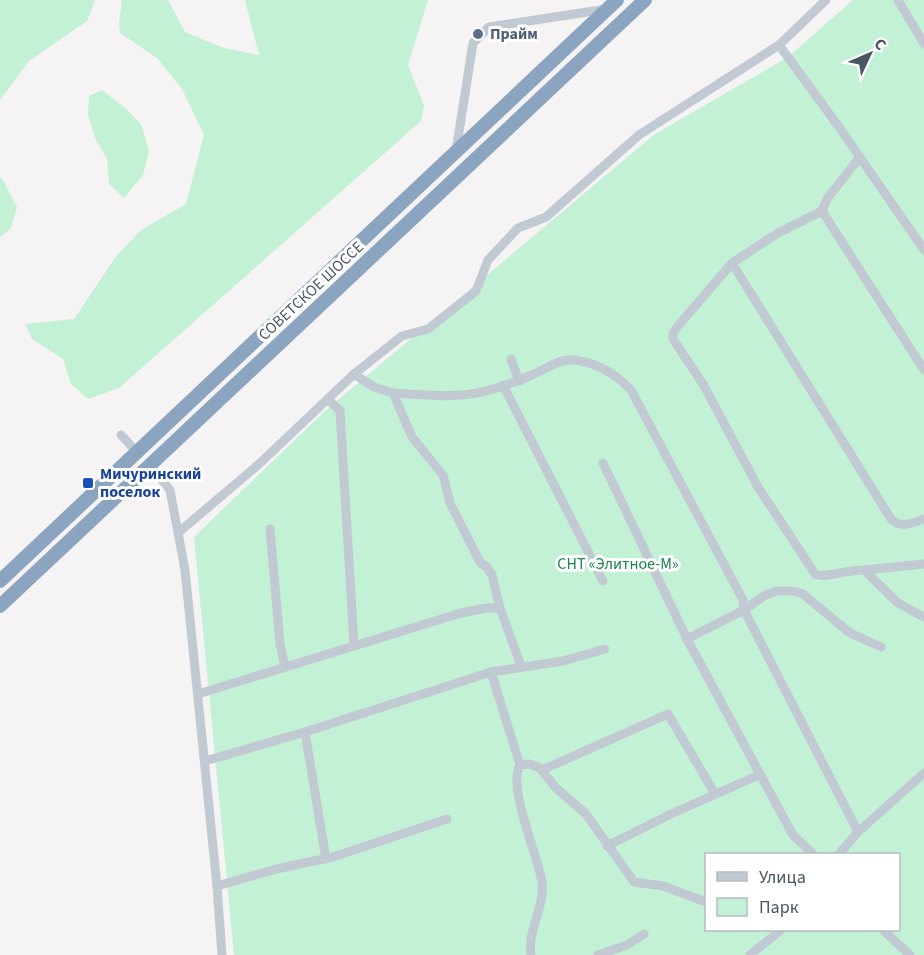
<svg xmlns="http://www.w3.org/2000/svg" width="924" height="955" viewBox="0 0 924 955" font-family="'Source Sans 3',sans-serif">
	<style>
		.green { fill: #c3f1d5; fill-rule: evenodd }
		.lines { fill: none; stroke-linecap: round; stroke-linejoin: round }
		.minor { stroke: #c1cad2; stroke-width: 9 }
		.highway { stroke: #8ba5c1; stroke-width: 14 }
		.service-dot { fill: #5c6f8a; stroke: #fff; stroke-width: 2 }
		.transit-dot { fill: #1a4fb4; stroke: #fff; stroke-width: 2 }
		.labels { text-anchor: middle; dominant-baseline: central; stroke-width: 6; stroke-linejoin: round; paint-order: stroke }
		.service-label { font-size: 16px; font-weight: bold; fill: #4e5e75; stroke: #fff; text-anchor: start }
		.street-label { font-size: 16px; fill: #4a5661; stroke: #fff }
		.transit-label { font-size: 16px; font-weight: bold; fill: #164399; stroke: #fff; text-anchor: start }
		.park-label { font-size: 16px; fill: #17864f; stroke: #fff }
	</style>
	<rect width="100%" height="100%" fill="#f5f3f3"/>
	<!-- green -->
	<g class="green">
		<polygon points="0,0 95,0 87,21 29,61 0,100"/>
		<polygon points="122,0 168,0 185,32 224,48 259,55 245,0 428,0 408,65 424,105 421,121 119,388 88,399 71,384 63,359 32,339 25,324 74,319 117,255 141,230 186,204 204,135 182,89 157,58 120,33 119,23"/>
		<path d="M853,0H924V955H234L194,537L326,410L655,134L788,57ZM706,854H898V930H706Z"/>
		<polygon points="102,90 124,107 141,124 149,151 143,175 124,198 109,184 107,159 95,138 88,115 89,96"/>
		<polygon points="0,178 3,180 17,207 11,228 0,237"/>
	</g>
	<g class="lines">
		<!-- minor -->
		<g class="minor">
			<polyline points="898,0 924,44"/>
			<polyline points="779,45 839,127 924,250"/>
			<polyline points="456,151 473,43 489,27 607,9"/>
			<polyline points="859,158 827,199 822,211 924,370"/>
			<path d="M822,211L778,233L732,263L678,326L673,333V339L703,384L758,487L815,574C827,579 849,569 864,570L924,564"/>
			<path d="M732,263L891,519C901,529 912,523 924,519"/>
			<polyline points="511,359 519,381"/>
			<polyline points="354,374 374,387 393,393 412,437 443,475 450,503 480,562 487,567 492,575 500,608 521,666"/>
			<polyline points="503,385 603,581"/>
			<path d="M393,393C418,394 445,398 471,394C491,391 513,383 532,375C544,370 557,360 570,360C593,360 616,374 631,390L743,600L744,610L858,832L839,854"/>
			<polyline points="328,399 340,411 354,645"/>
			<polyline points="121,435 137,452"/>
			<polyline points="603,463 687,639"/>
			<polyline points="150,465 170,490 185,570 217,886 222,955"/>
			<polyline points="270,529 280,644 285,667"/>
			<polyline points="179,532 258,465 354,374 402,336 428,329 476,291 488,260 518,228 546,217 639,135 779,45 826,0"/>
			<polyline points="864,570 898,603 924,617"/>
			<polyline points="491,672 520,765"/>
			<polyline points="198,694 461,613 487,608 500,608"/>
			<polyline points="305,732 326,859"/>
			<polyline points="205,761 305,732 491,672 563,661 605,649"/>
			<polyline points="542,770 668,714 715,794"/>
			<polyline points="858,832 924,773"/>
			<polyline points="607,846 671,814 759,775"/>
			<polyline points="813,854 793,835 687,639 744,610 764,596 776,591 793,591 803,594 850,633 881,647"/>
			<polyline points="217,886 276,869 333,857 447,819"/>
			<polyline points="883,930 910,955"/>
			<path d="M531,955C527,930 545,907 542,882C538,856 507,786 520,765L530,764L540,768L555,787L586,814L634,882L663,886L706,902"/>
			<polyline points="598,955 627,945 644,934"/>
			<polyline points="750,955 781,930"/>
		</g>
		<!-- highway -->
		<g class="highway">
			<polyline points="0,581 617,0"/>
			<polyline points="0,606 645,0"/>
		</g>
	</g>
	<!-- markers -->
	<circle class="service-dot" cx="478" cy="34" r="6"/>
	<rect class="transit-dot" x="82" y="477" width="12" height="12" rx="3"/>
	<g class="labels">
		<!-- service labels -->
		<g class="service-label">
			<text x="490" y="34">Прайм</text>
		</g>
		<!-- street labels -->
		<g class="street-label">
			<text transform="translate(311 291) rotate(-43)">СОВЕТСКОЕ ШОССЕ</text>
		</g>
		<!-- transit labels -->
		<g class="transit-label">
			<text x="100" y="474">Мичуринский<tspan x="100" dy="18">поселок</tspan></text>
		</g>
		<!-- park labels -->
		<g class="park-label">
			<text x="618" y="564">СНТ «Элитное-М»</text>
		</g>
	</g>
	<!-- legend -->
	<rect x="705" y="853" width="195" height="78" fill="#ffffff" stroke="#b7bbc0" stroke-width="1.5"/>
	<rect x="717" y="872" width="30" height="9" fill="#c1cad2" stroke="#b7bbc0" stroke-width="1.5"/>
	<text x="759" y="883" font-size="18" fill="#4a5661">Улица</text>
	<rect x="717" y="898" width="30" height="18" fill="#c3f1d5" stroke="#b7bbc0" stroke-width="1.5"/>
	<text x="759" y="913" font-size="18" fill="#4a5661">Парк</text>
	<!-- north arrow -->
	<g transform="translate(870 54) rotate(46)" stroke="#ffffff" stroke-width="4.5" paint-order="stroke">
	<path d="M0-4.5L10 22L0 15L-10 22Z" fill="#4a5661"/>
	<text y="-9" font-size="16" font-weight="bold" text-anchor="middle" fill="#4a5661">С</text>
	</g>
</svg>
